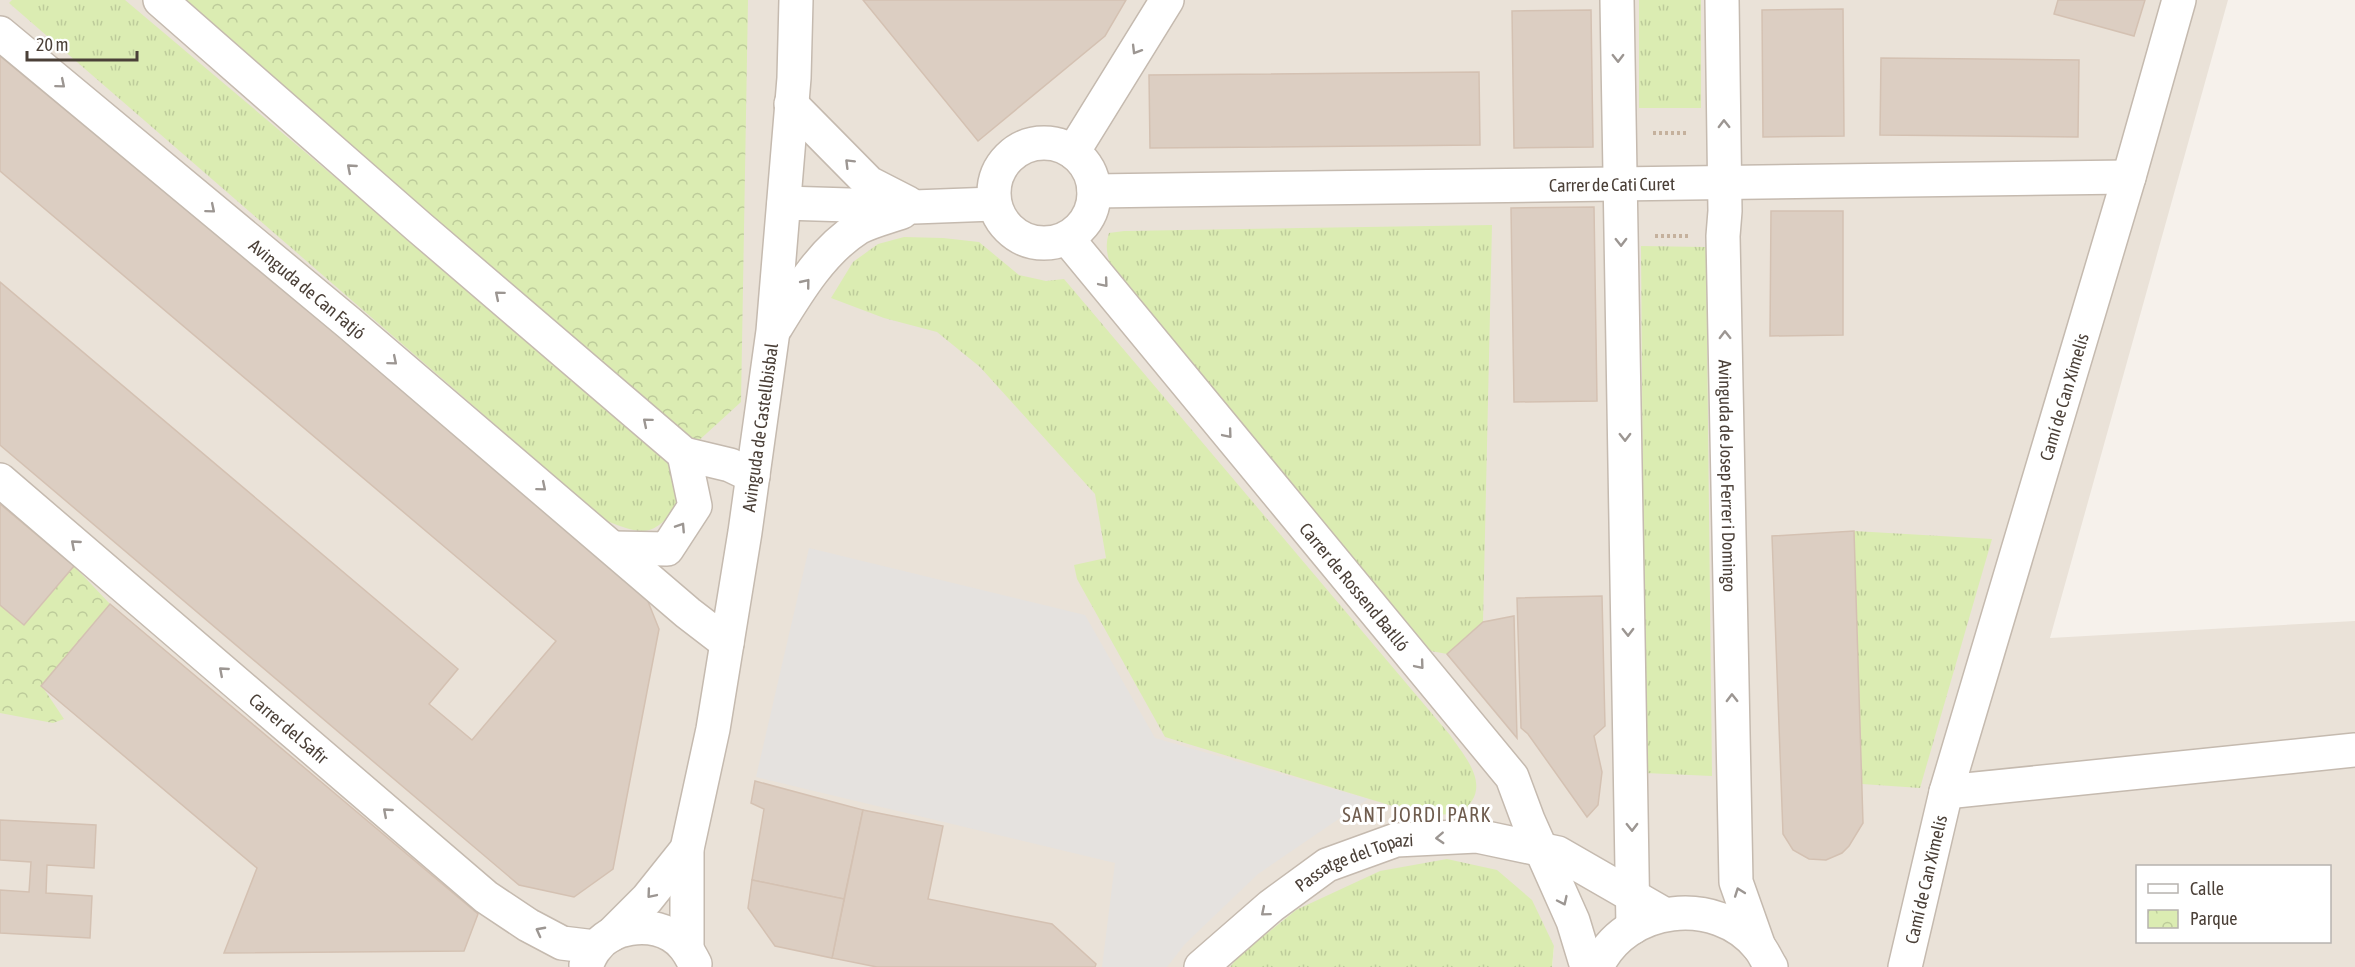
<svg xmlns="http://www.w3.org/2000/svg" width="2355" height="967" viewBox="0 0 2355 967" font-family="'Asap Condensed',sans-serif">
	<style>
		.residential { fill: #eae2d8; fill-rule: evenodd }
		.grass { fill: url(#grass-tufts) }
		.park { fill: url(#park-crowns) }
		.parking { fill: #e5e2df }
		.building { fill: #dccec2; stroke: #d4c1b2; stroke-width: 1.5 }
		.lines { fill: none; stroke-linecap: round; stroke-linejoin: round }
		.street-casing { stroke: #c5baaf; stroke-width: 36 }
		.path { stroke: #c5b19d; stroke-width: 4; stroke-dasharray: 3 3; stroke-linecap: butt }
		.street { stroke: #fff; stroke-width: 33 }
		.oneway { stroke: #9c9692 }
		.labels { text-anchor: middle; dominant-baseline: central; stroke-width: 6; stroke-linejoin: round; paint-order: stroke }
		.street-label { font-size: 18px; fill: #4b4038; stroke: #fff }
		.neighbourhood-label { font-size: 20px; letter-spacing: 1.5px; fill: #6f5c4e; stroke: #fff }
	</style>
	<defs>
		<pattern id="grass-tufts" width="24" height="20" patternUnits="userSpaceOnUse" patternTransform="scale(1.5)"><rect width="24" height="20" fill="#dbecb2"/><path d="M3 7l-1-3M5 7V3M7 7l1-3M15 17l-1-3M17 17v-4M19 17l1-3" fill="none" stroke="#bdcb9a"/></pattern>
		<pattern id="park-crowns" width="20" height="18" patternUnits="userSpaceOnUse" patternTransform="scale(1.5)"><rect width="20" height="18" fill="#dbecb2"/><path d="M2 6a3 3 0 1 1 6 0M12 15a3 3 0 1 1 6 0" fill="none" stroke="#bdcb9a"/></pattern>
	</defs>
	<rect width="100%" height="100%" fill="#f6f1eb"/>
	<!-- residential -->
	<path class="residential" d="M0,0H2228L2050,638L2355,621V967H1552L1554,946L1296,910L1240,955L1230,967H0ZM2138,866H2330V942H2138Z"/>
	<!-- grass -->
	<g class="grass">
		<path d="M12,0H125L638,433L678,474L681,501C654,537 645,537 605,520L9,3Z"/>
		<rect x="1639" y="0" width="62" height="108"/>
		<path d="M1492,225L1483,622L1447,654L1431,651L1114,273C1108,259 1104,248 1109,233L1124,231Z"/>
		<path d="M904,237L943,238L979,242L1019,275L1046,281L1064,279L1450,735C1460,750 1479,771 1476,790C1475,800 1466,808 1461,814L1422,815L1165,737L1077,579L1074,565L1106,558L1095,494L980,367L937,332L884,318L831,298L853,262L878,244Z"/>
		<polygon points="1641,246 1706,247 1712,776 1645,773"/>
		<polygon points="1854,531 1992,539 1920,788 1862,784"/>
		<polygon points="1447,859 1497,870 1532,900 1554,946 1552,967 1230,967 1240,955 1296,910 1380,871"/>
	</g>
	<!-- park -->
	<g class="park">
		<polygon points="161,0 748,0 741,402 684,454"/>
		<polygon points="74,566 110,604 42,686 64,719 53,723 0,713 0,605 24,625"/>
	</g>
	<!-- parking -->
	<polygon class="parking" points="809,548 1085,615 1155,738 1368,799 1258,874 1185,944 1167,967 1102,967 1115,863 756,777"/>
	<!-- building -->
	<g class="building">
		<polygon points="863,0 1126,0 1105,36 978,141"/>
		<polygon points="2058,0 2145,0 2134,36 2054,14"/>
		<polygon points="1843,9 1844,136 1763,137 1762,10"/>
		<polygon points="1591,10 1593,147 1514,148 1512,11"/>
		<polygon points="0,56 641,584 659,629 613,869 574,897 519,885 0,445 0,282 458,669 429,704 472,740 556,641 0,171"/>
		<polygon points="1881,58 2079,60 2078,137 1880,135"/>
		<polygon points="1479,72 1480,145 1150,148 1149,75"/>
		<polygon points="1594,207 1597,401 1514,402 1511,208"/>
		<polygon points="1771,211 1843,211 1843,335 1770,336"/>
		<polygon points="0,504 74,566 24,625 0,605"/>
		<polygon points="1854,531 1863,823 1849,846 1842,853 1826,860 1809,859 1793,850 1783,834 1772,536"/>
		<polygon points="1602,596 1605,726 1594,736 1602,772 1598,805 1587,817 1528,734 1521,728 1517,598"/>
		<polygon points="110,604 478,914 464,951 224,953 257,868 41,686"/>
		<polygon points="1514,616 1517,738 1447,654 1483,622"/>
		<polygon points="755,781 863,810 844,899 752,880 764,809 751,803"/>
		<polygon points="863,810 943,826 928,899 1052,924 1096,964 1095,967 877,967 832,958"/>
		<polygon points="0,820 96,825 94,868 47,865 46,893 92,896 90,938 0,933 0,890 29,892 31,862 0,860"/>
		<polygon points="752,880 844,899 832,958 775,946 748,908"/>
	</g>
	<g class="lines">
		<defs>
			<g id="street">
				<polyline points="160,0 419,227 684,454 730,465 753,476"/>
				<polyline points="1617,0 1633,927"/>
				<path id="s1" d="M1722,0L1725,211L1723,236L1736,882L1759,947"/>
				<path id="s2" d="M0,33L349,323L688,613L727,643"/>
				<polyline points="791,104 869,183 908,203"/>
				<circle cx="1044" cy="193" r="50"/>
				<polyline points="1073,152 1167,0"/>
				<path id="s3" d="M1094,191L2129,177"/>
				<polyline points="784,203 914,207 994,204"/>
				<path id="s4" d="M1067,238L1512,777L1528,820L1573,921L1587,967"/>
				<path d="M776,327C798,291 822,251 858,228C871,221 888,217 902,212"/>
				<path id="s5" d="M0,480L486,897L528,925L562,943L595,947"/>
				<polyline points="613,548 667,549 695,506 684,454"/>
				<polyline points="1946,792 2355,750"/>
				<polyline points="611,935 647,899 687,849"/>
				<path id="s6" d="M687,949V849L713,729L745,532L773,331L794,78L796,0"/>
				<path d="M586,965C589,960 591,954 595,949C611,926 648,922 671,935C683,942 689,952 695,964"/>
				<path id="s7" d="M1201,967L1271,906L1327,865L1396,840L1477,836L1558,853L1664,914"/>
				<path d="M1597,967C1625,905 1716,894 1759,947C1764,953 1767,961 1771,967"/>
				<path id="s8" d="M1905,967L1946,792L2129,177L2179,0"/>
			</g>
		</defs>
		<!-- street casing -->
		<use href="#street" class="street-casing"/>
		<!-- path -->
		<g class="path">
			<polyline points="1653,133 1688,133"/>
			<polyline points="1655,236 1689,236"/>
		</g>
		<!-- street -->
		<use href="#street" class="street"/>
	</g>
	<!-- one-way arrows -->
	<defs><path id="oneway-chevron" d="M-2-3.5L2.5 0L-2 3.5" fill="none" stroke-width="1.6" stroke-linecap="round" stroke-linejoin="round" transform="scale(1.5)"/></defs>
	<g class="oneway">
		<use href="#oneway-chevron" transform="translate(1136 50) rotate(121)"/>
		<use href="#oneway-chevron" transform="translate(1618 58) rotate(89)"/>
		<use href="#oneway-chevron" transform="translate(61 84) rotate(40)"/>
		<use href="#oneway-chevron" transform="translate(1724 124) rotate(-91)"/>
		<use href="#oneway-chevron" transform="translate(849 163) rotate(-135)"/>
		<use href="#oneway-chevron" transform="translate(351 168) rotate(-139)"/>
		<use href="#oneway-chevron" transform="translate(211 209) rotate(40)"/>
		<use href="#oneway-chevron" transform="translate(1621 242) rotate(89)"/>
		<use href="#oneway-chevron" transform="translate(806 283) rotate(-51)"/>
		<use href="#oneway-chevron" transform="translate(1104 283) rotate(50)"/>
		<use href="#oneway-chevron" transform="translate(499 295) rotate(-140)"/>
		<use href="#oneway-chevron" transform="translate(1725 335) rotate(-91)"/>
		<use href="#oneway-chevron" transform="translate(393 361) rotate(40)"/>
		<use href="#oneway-chevron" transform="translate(647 422) rotate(-140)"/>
		<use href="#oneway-chevron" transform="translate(1228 434) rotate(50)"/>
		<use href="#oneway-chevron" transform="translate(1625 437) rotate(89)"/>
		<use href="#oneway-chevron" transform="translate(542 487) rotate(40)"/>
		<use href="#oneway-chevron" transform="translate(681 527) rotate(-57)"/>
		<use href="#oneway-chevron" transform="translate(75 544) rotate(-139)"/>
		<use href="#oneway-chevron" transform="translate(1628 632) rotate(89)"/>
		<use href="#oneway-chevron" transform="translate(1420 665) rotate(50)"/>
		<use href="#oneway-chevron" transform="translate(223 671) rotate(-139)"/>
		<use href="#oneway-chevron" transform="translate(1732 698) rotate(-91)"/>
		<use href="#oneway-chevron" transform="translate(387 812) rotate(-139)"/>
		<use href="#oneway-chevron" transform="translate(1632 827) rotate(89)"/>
		<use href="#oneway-chevron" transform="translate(1440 838) rotate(177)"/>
		<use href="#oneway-chevron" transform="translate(1739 892) rotate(-110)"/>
		<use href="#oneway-chevron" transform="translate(651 894) rotate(130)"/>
		<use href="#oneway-chevron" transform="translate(1563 901) rotate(65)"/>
		<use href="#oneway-chevron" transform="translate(1265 912) rotate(140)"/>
		<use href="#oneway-chevron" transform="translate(540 931) rotate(-152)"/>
	</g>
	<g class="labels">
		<!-- street labels -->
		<g class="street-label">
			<text stroke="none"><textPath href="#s3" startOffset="518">Carrer de Cati Curet</textPath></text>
			<text stroke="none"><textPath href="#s2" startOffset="400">Avinguda de Can Fatjó</textPath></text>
			<text stroke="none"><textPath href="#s8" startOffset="592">Camí de Can Ximelis</textPath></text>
			<text stroke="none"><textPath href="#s6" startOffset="528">Avinguda de Castellbisbal</textPath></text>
			<text stroke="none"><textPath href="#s1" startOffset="476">Avinguda de Josep Ferrer i Domingo</textPath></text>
			<text stroke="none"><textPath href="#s4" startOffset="452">Carrer de Rossend Batlló</textPath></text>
			<text stroke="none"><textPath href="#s5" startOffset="381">Carrer del Safir</textPath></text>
			<text stroke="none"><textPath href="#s7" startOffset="189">Passatge del Topazi</textPath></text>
			<text stroke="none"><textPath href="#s8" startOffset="90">Camí de Can Ximelis</textPath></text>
		</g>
		<!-- neighbourhood labels -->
		<g class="neighbourhood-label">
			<text x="1417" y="814">SANT JORDI PARK</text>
		</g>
	</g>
	<!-- legend -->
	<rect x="2136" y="865" width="195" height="78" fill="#ffffff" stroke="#b7b3af" stroke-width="1.5"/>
	<rect x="2148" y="884" width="30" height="9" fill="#ffffff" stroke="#b7b3af" stroke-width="1.5"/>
	<text x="2190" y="895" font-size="18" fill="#4b4038">Calle</text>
	<rect x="2148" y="910" width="30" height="18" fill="url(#park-crowns)" stroke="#b7b3af" stroke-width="1.5"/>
	<text x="2190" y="925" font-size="18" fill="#4b4038">Parque</text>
	<!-- scale -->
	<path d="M27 51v9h110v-9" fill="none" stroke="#4b4038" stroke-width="3"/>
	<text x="36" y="51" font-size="18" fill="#4b4038" stroke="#ffffff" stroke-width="4.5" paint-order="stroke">20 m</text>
</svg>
